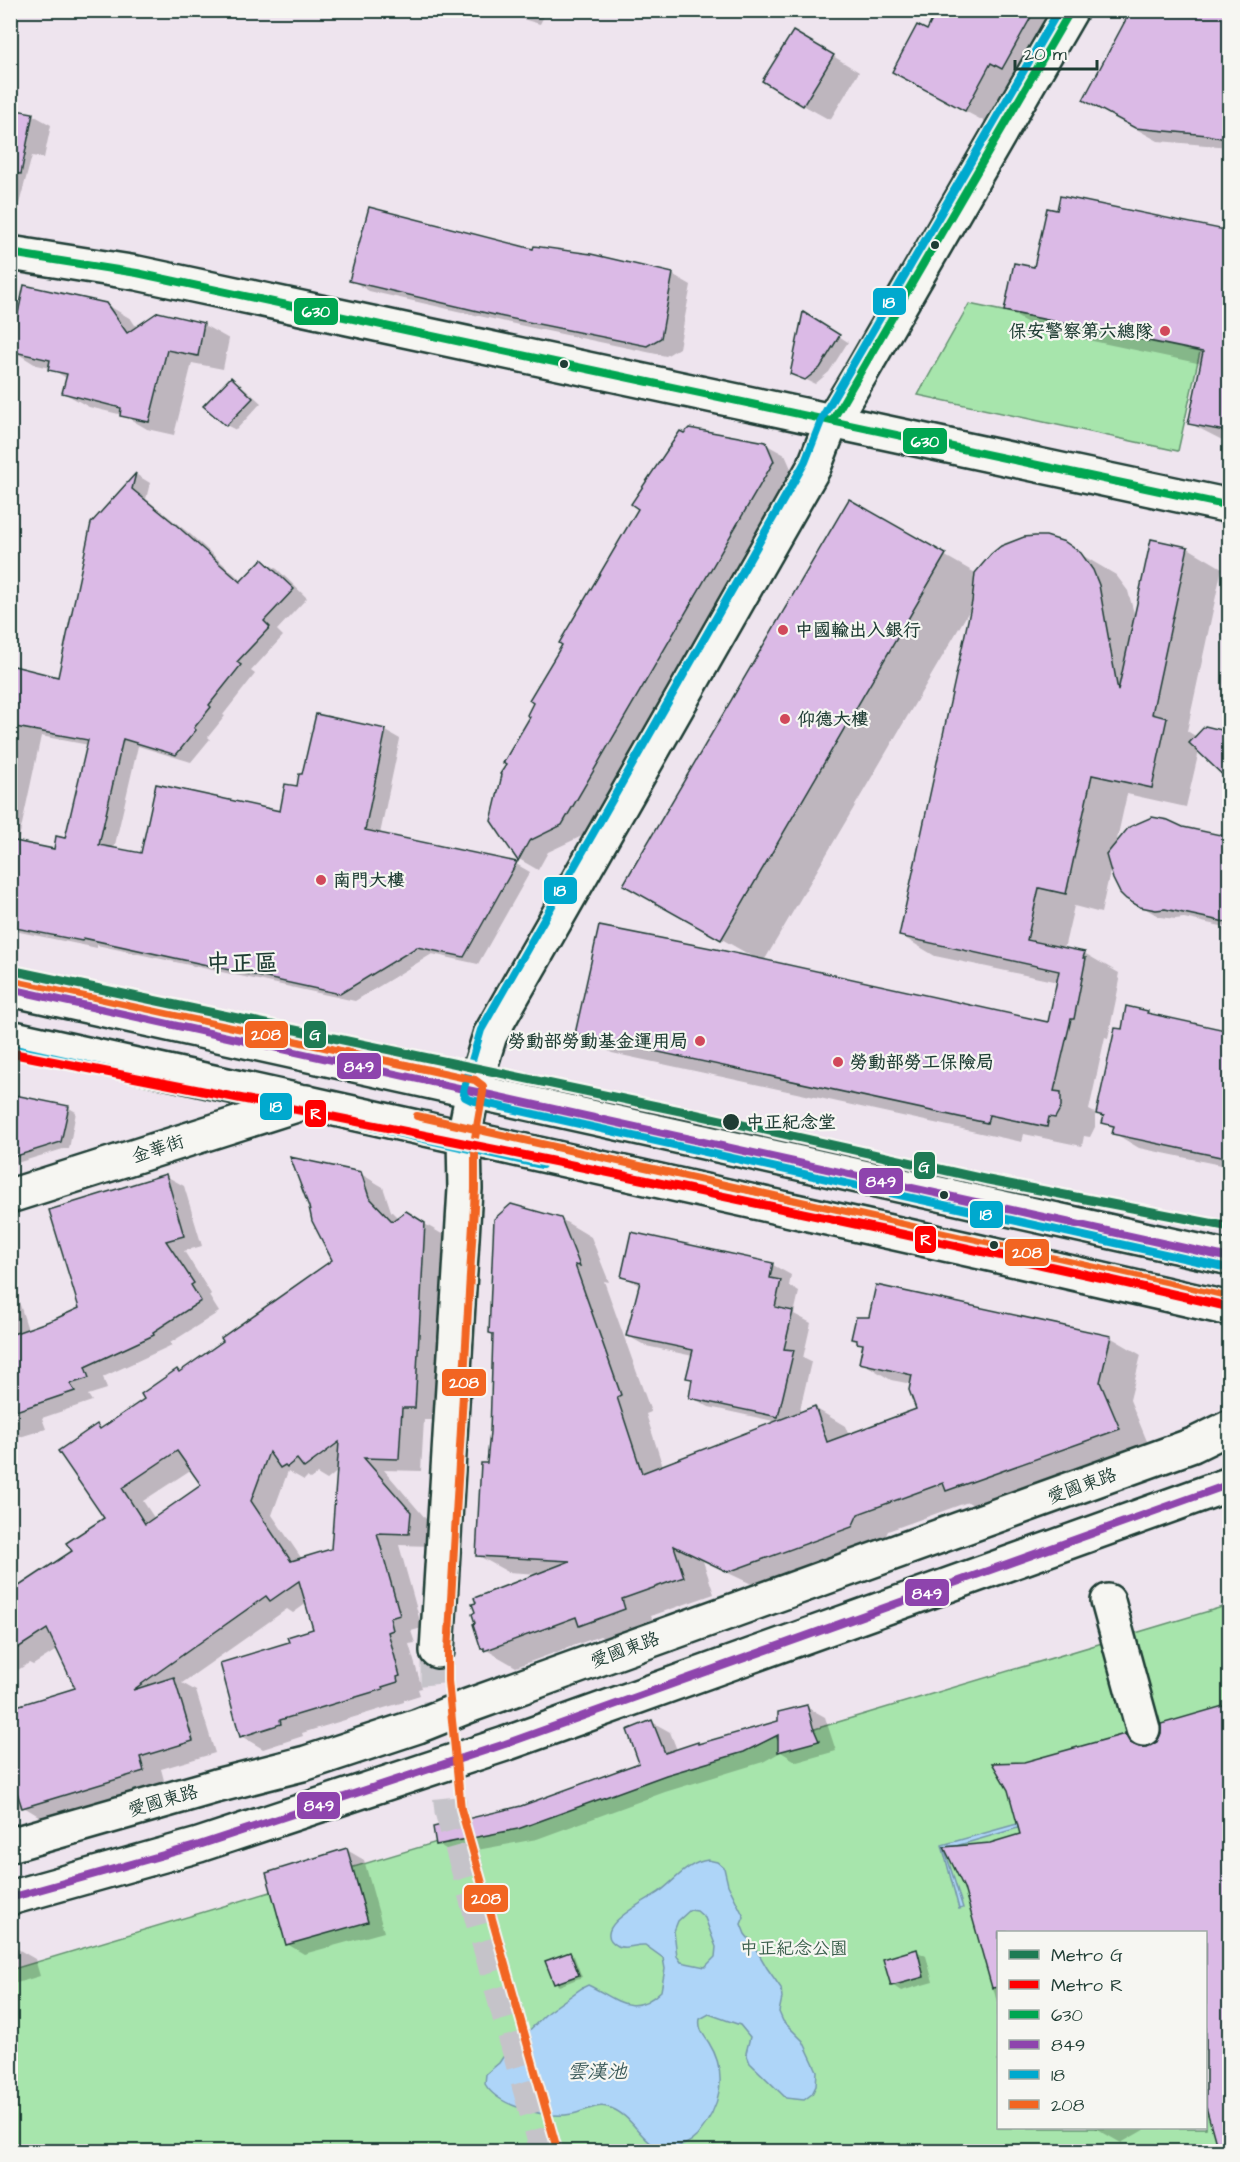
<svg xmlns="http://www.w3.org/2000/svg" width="1240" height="2162" viewBox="0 0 1240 2162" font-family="'Architects Daughter','LXGW WenKai TC',sans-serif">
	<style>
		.green { fill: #a7e5ac; stroke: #639170; stroke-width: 1.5; fill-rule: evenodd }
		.water { fill: #aed5f8; stroke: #7598aa; stroke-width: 1.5; fill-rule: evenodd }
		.shadow { fill: #0003; fill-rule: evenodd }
		.building { fill: #dbbae6; stroke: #1f3d34; stroke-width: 1.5; fill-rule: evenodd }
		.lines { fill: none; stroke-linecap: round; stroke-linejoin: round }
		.minor-tunnel { stroke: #c5c3c9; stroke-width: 33; stroke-dasharray: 33 16; stroke-linecap: butt }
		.minor-casing { stroke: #1f3d34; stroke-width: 38 }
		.major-casing { stroke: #1f3d34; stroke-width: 38 }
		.minor { stroke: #f6f6f2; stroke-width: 33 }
		.major { stroke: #f6f6f2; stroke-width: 33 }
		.bus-1-casing { stroke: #f6f6f2; stroke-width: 12 }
		.bus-2-casing { stroke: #f6f6f2; stroke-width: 12 }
		.bus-3-casing { stroke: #f6f6f2; stroke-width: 12 }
		.bus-4-casing { stroke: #f6f6f2; stroke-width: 12 }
		.bus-1 { stroke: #00a651; stroke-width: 8 }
		.bus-2 { stroke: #8e44ad; stroke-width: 8 }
		.bus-3 { stroke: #00a9ce; stroke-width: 8 }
		.bus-4 { stroke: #f26522; stroke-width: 8 }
		.metro-1-casing { stroke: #f6f6f2; stroke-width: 14 }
		.metro-2-casing { stroke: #f6f6f2; stroke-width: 14 }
		.metro-1 { stroke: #1e7b54; stroke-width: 9 }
		.metro-2 { stroke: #f00; stroke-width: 9 }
		.bus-dot { fill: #1f3d34; stroke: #f6f6f2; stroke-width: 2 }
		.poi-dot { fill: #d1495b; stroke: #f6f6f2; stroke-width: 2 }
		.labels { text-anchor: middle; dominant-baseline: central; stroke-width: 4.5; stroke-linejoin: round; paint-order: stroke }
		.poi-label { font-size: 18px; font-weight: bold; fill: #1f3d34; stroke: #f6f6f2; text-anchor: start }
		.stop-label { font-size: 18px; font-weight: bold; fill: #1f3d34; stroke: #f6f6f2; text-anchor: start }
		.street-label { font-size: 18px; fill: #1f3d34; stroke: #f6f6f2 }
		.park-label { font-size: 18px; fill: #3a5f4c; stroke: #f6f6f2 }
		.water-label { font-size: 20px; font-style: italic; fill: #3c5b5b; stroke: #f6f6f2 }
		.district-label { font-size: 24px; font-weight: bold; fill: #1f3d34; stroke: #f6f6f2 }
		.line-badge { stroke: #f6f6f2; stroke-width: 2 }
		.badge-label { font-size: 16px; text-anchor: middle; font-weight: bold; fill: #fff }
	</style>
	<rect width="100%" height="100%" fill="#eee4ee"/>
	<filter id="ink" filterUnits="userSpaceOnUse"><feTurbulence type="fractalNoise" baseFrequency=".0167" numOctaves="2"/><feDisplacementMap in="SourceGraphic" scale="12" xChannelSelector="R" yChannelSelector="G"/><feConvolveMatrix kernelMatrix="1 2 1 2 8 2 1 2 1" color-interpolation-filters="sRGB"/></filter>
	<g filter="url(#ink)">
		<!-- green -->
		<g class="green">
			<polygon points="969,304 1200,352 1178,451 918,395"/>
			<path d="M1229,1605V2151H11L10,1970L754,1747L776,1736L778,1740ZM998,1932H1206V2128H998Z"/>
		</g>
		<!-- water -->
		<g class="water">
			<polygon points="1017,1824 1018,1828 956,1846 944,1847 963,1908 959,1909 942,1845"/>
			<path d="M708,1860L717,1862L724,1868L728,1885L744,1917L741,1924L745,1934L753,1944L767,1968L781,1988L782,1998L779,2012L783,2021L803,2041L817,2071L816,2086L812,2094L804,2100L786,2098L750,2063L746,2053L750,2037L740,2025L709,2014L700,2019C698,2029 704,2035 709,2043C729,2075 720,2108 697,2136C690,2143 683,2146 673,2148C643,2155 637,2114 607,2107C595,2104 584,2112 572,2114C548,2119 498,2107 485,2084L486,2074L499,2063L505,2054L548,2012L582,1988L588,1985C616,1998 632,2019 661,1991L665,1969L663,1958L645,1945C636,1944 625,1950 618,1946C586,1929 648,1900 659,1892C676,1880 686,1863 708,1860ZM690,1910L697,1911L705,1918L716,1947L715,1957L705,1967L681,1962L677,1956L674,1931L678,1921Z"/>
		</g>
		<!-- shadow -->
		<g class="shadow">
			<polygon points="491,10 547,10 540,24"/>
			<polygon points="939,10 1069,10 991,125 920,87 927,32"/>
			<polygon points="1230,10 1230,147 1158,141 1107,113"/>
			<polygon points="820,48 859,72 830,120 803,105"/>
			<polygon points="10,110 33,115 51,125 44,158 32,156 16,215 10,214"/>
			<polygon points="1230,233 1230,444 1189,423 1202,364 1040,330 1005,310 1035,269"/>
			<polygon points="534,250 672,274 691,285 679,348 666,356 519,325 369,291 351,280"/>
			<polygon points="106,304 131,319 137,328 158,313 204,325 229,339 223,369 192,363 174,435 147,429 123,415 89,407 64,393 68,379 50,368 36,365 12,350"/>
			<polygon points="812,319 848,342 829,372 815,384 792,373"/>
			<polygon points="231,378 240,384 261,403 236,430 226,425"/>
			<polygon points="765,444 785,455 793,473 582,836 548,852 538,870 519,859 493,820"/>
			<path d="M137,475L150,483L146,499L190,534L243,582L263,561L277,569L307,598L277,630L283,636L251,671L255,674L223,715L225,716L208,737L210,739L191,762L138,746L114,849L142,855L281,813L304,776L317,715L386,731L400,739L380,834L516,864L530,872L478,964L432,954L355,1001L97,945V948L10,930V666L59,679L92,524ZM41,736L89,745L66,840L55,851L18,843Z"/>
			<path d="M849,501L977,574L1056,540L1116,575L1128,591L1135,617L1188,548L1222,568L1187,731L1197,737L1199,751L1186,807L1127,794L1116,844L1182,829L1230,839V928L1184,918L1175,919L1160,917L1127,898L1111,867L1101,913L1074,906L1064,949L1084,953L1119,973L1118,978L1120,980L1108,1038L1105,1037L1089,1110L1095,1113V1127L1090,1137L1084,1136L1082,1146L1024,1134L1022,1142L612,1053L577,1033L755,958L625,884ZM972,606L900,935L935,956L1058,982L1049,1024L764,961Z"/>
			<polygon points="1147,1012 1153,1016 1230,1032 1230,1167 1139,1148 1114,1133 1115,1129 1104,1123 1105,1118 1098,1113 1123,1031"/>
			<polygon points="10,1096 69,1108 76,1112 69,1149 63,1149 10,1165"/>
			<path d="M361,1174L383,1187L391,1211L398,1218L406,1213L447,1237L437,1420H424L421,1471L384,1470L432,1526L431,1546L399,1545L422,1628L411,1631L415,1643L409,1644L422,1688L418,1689L420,1695L404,1700V1702L302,1733L303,1736L263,1749L241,1736L290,1643L315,1630L307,1603L293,1613L287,1609L182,1683L196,1691L215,1753L161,1769L165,1784L45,1820L24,1807L10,1811V1710L77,1689L58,1649L33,1665L29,1663L10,1675V1594L74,1552L106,1518L97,1426L102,1429L146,1399L177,1371L181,1373L334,1260ZM192,1469L203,1485L155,1519L143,1501ZM288,1471L304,1480L307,1477L310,1479L317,1474L327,1480L338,1471L333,1550L302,1559L272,1515Z"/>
			<polygon points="166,1176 184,1186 202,1246 184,1251 211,1294 209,1296 219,1312 170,1343 172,1345 103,1377 107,1389 88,1395 92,1401 42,1418 46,1429 10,1440 10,1273 28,1330 81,1308"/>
			<polygon points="561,1219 591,1237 609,1282 604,1281 651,1412 646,1414 663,1467 778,1422 709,1407 691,1397 694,1380 688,1377 693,1356 646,1346 628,1336 640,1286 623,1276 640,1235 773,1265 791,1275 789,1286 799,1292 794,1314 811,1323 803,1358 811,1362 799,1414 815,1408 845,1426 849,1436 918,1410 912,1384 891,1380 861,1362 864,1346 853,1338 1110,1337 1141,1355 1130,1400 1149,1446 978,1508 968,1502 888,1531 882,1544 760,1588 703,1561 714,1594 651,1616 655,1626 611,1642 600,1636 516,1667 483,1648 477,1613 539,1574 508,1572 477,1555 489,1464"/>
			<polygon points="1230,1706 1208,2110 1206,2110 1206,1932 998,1932 998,2006 966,1888 990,1844 1022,1835 1024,1764 1125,1735 1147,1748"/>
			<polygon points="807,1707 825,1717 836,1751 797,1762 781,1752 763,1762 665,1792 537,1839 455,1854 437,1844 522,1808 641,1764 652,1722 670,1732 677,1750 697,1743 700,1745 780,1723"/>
			<polygon points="347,1850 364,1860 384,1932 304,1954 287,1944"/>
			<polygon points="16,1948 35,1959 40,1976 10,1985 10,1950"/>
			<polygon points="916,1951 926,1956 933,1982 901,1991 892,1985"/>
			<polygon points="570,1953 574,1956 582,1977 559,1986 555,1983"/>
			<polygon points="1095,2128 1147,2128 1121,2143"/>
		</g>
		<!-- building -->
		<g class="building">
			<polygon points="937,10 1035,10 1002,69 991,63 965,111 892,72 917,25 927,30"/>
			<polygon points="1131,10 1230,10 1230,140 1207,135 1135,128 1083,100"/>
			<polygon points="793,31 834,55 803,106 762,81"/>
			<polygon points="10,109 33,113 21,174 10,173"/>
			<polygon points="1060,196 1230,231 1230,432 1188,424 1203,352 1004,311 1014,263 1034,267 1047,208 1057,210"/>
			<polygon points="369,207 533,249 534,246 591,254 673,273 661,338 647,346 499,316 349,281"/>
			<polygon points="24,285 106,303 127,333 158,312 204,323 198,356 167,350 149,422 120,416 121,408 62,393 67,374 48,370 50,360 10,351"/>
			<polygon points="803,312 840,335 820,368 805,380 790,374"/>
			<polygon points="231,377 253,398 226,426 203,406"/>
			<polygon points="689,428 766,442 774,461 562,825 529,841 518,861 491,821 502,775 500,774 506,765 503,763 530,717 527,715 533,703 529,700 562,645 559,643 638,509 631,504 680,431 684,433"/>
			<polygon points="136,473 132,489 175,524 240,582 262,559 294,589 264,621 270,627 237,662 241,665 209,705 211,707 194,728 196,730 176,755 123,739 99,845 141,853 156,784 280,811 285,784 297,786 299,774 302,774 316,714 386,729 365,830 517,862 464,957 417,947 340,994 83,938 82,941 10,927 10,840 54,849 56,836 65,838 88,740 10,726 10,665 58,677 91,523"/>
			<polygon points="849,499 946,554 721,940 623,885"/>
			<polygon points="1035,536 1046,536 1065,542 1081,553 1093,570 1099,585 1118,691 1151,539 1188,547 1152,714 1167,718 1152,788 1092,775 1066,894 1039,888 1027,940 1085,952 1083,958 1086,958 1074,1019 1071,1019 1054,1091 1061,1092 1061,1107 1055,1118 1049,1117 1047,1127 989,1115 987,1123 575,1034 599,926 716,949 1048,1022 1059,971 899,936 972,602 975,573 991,554 1001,546 1024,537"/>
			<polygon points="1205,726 1230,732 1230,782 1189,743"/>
			<polygon points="1152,817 1168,820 1183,827 1230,837 1230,923 1165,909 1156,910 1140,907 1126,899 1120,893 1113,879 1106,855 1129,827"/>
			<polygon points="1126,1006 1148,1011 1147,1013 1230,1031 1230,1159 1112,1134 1114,1126 1102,1123 1104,1116 1096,1114 1115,1028 1122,1029"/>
			<polygon points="10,1094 69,1106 61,1142 10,1158"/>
			<path d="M290,1157L361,1172L369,1197L392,1221L406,1211L425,1223L415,1408H402L399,1459L364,1458L411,1512L409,1534L377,1533L400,1615L390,1618L393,1630L388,1632L400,1676L397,1677L398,1682L382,1687L383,1689L280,1720L281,1724L240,1737L220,1663L289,1642L287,1637L313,1629L299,1581L270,1601L266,1596L133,1690L174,1677L193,1741L140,1757L144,1771L22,1808L10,1770V1708L75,1688L47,1629L10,1653V1592L72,1551L66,1543L104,1518L58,1451L97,1424L100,1429L144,1399L141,1394L177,1369L179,1372L223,1341L221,1338L332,1260L312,1221L309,1207ZM339,1442L331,1549L291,1561L251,1501L269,1452L280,1468L285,1465L287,1467L297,1459L304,1468ZM177,1451L201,1485L145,1524L122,1488Z"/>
			<polygon points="166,1174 184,1236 166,1241 194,1283 191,1285 201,1301 153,1332 154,1335 85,1367 89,1378 70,1384 75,1391 10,1413 10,1335 55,1319 79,1308 49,1210"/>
			<polygon points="511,1204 561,1218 580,1266 575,1265 621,1395 617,1397 642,1473 815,1406 827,1442 916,1409 909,1390 912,1375 859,1363 863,1344 857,1343 857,1340 851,1339 856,1317 869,1317 876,1285 1111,1336 1100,1382 1120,1429 946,1491 943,1483 858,1514 852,1527 728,1572 674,1546 684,1577 622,1599 625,1609 579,1626 576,1617 484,1651 484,1648 481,1649 473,1624 475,1623 472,1614 475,1612 472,1604 476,1603 474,1598 570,1561 476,1556 481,1463 487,1463 490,1432 493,1334 489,1333 494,1219"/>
			<polygon points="631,1232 773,1263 770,1278 781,1280 775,1307 793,1311 784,1349 794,1350 778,1417 689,1398 692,1379 686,1378 693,1350 626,1336 640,1282 621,1277"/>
			<polygon points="1230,1704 1230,2151 1218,2151 1206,2107 1206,1932 999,1932 999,1987 992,1988 964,1888 944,1847 990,1843 1020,1834 1008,1790 992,1763 1024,1762 1125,1734 1130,1743 1139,1747 1147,1747 1157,1742 1161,1733 1161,1724"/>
			<polygon points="807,1705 813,1727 819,1741 778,1752 778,1735 744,1752 666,1775 518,1829 436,1845 433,1827 521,1806 639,1763 627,1730 652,1720 665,1753 698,1742 698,1744 778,1721 778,1712"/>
			<polygon points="347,1848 368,1922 286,1945 266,1873"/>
			<polygon points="917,1949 924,1977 891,1986 883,1959"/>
			<polygon points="570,1952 579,1975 554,1984 545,1961"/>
		</g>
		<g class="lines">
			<!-- minor-tunnel -->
			<polyline class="minor-tunnel" points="437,1651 437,1682 451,1811 547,2152"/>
			<defs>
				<g id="minor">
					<polyline points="10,253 137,273 1230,506"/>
					<polyline points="10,1196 306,1102"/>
					<polyline points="1108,1601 1143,1729"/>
					<polyline points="437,1651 465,1189 464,1137 473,1090 490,1035 814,467 832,421 861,373 1071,10"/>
					<polyline points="10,1845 216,1786 306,1763 418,1726 468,1706 1193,1445 1230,1427"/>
					<polyline points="10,1898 199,1845 505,1744 1230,1484"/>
				</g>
				<g id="major">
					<polyline points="10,989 1230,1258"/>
					<polyline points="10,1037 994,1255 1230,1309"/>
				</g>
			</defs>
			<!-- minor casing -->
			<use href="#minor" class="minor-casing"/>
			<!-- major casing -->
			<use href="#major" class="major-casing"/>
			<!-- minor -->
			<use href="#minor" class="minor"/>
			<!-- major -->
			<use href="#major" class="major"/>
			<defs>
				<g id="bus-1">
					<polyline points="10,253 137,273 1230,506"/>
					<polyline points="832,421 1071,10"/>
				</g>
				<g id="bus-2">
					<polyline points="10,989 1230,1258"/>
					<polyline points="10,1898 199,1845 505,1744 1230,1484"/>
				</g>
				<g id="bus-3">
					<polyline points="1059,10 823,416 805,462 481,1030 463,1091 465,1097 471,1100 1228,1268"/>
					<polyline points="10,1048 542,1165"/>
				</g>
				<g id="bus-4">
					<polyline points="12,979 475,1080 483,1086 483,1092 475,1138 475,1190 448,1651 448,1681 461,1809 557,2149"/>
					<polyline points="417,1116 1230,1298"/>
				</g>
			</defs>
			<!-- bus-1 casing -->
			<use href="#bus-1" class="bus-1-casing"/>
			<!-- bus-2 casing -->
			<use href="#bus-2" class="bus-2-casing"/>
			<!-- bus-3 casing -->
			<use href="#bus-3" class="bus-3-casing"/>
			<!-- bus-4 casing -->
			<use href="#bus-4" class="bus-4-casing"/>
			<!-- bus-1 -->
			<use href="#bus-1" class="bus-1"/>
			<!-- bus-2 -->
			<use href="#bus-2" class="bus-2"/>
			<!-- bus-3 -->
			<use href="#bus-3" class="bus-3"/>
			<!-- bus-4 -->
			<use href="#bus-4" class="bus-4"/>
			<defs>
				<polyline id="metro-1" points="10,970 685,1112 988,1180 1230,1227"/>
				<path id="metro-2" d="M10,1053C418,1133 825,1214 1230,1307"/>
			</defs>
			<!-- metro-1 casing -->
			<use href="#metro-1" class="metro-1-casing"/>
			<!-- metro-2 casing -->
			<use href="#metro-2" class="metro-2-casing"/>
			<!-- metro-1 -->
			<use href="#metro-1" class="metro-1"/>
			<!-- metro-2 -->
			<use href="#metro-2" class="metro-2"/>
		</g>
	</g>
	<!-- markers -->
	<g class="bus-dot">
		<circle cx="935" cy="245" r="5"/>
		<circle cx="564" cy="364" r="5"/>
		<circle cx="731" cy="1122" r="9"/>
		<circle cx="944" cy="1195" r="5"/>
		<circle cx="994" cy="1245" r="5"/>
	</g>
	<g class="poi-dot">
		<circle cx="1165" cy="331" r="6"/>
		<circle cx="783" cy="630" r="6"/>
		<circle cx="785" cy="719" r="6"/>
		<circle cx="321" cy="880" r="6"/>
		<circle cx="700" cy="1041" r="6"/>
		<circle cx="838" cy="1062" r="6"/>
	</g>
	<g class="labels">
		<!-- poi labels -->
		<g class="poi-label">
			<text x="1153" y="331" text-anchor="end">保安警察第六總隊</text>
			<text x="795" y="630">中國輸出入銀行</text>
			<text x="797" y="719">仰德大樓</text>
			<text x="333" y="880">南門大樓</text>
			<text x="688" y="1041" text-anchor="end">勞動部勞動基金運用局</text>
			<text x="850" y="1062">勞動部勞工保險局</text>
		</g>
		<!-- stop labels -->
		<g class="stop-label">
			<text x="746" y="1122">中正紀念堂</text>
		</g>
		<!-- street labels -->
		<g class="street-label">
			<text transform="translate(158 1149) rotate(-18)">金華街</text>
			<text transform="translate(1082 1486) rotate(-20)">愛國東路</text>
			<text transform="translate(625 1650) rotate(-20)">愛國東路</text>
			<text transform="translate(163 1801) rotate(-16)">愛國東路</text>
		</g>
		<!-- park labels -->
		<g class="park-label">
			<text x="794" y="1948">中正紀念公園</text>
		</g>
		<!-- water labels -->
		<g class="water-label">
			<text x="597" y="2072">雲漢池</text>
		</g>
		<!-- district labels -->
		<g class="district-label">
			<text x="242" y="964">中正區</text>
		</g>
	</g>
	<g class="line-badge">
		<rect x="872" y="287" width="35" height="29" rx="6" fill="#00a9ce"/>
		<rect x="293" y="297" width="46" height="29" rx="6" fill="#00a651"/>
		<rect x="902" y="427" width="46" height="28" rx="6" fill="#00a651"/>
		<rect x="543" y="876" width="35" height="29" rx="6" fill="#00a9ce"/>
		<rect x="303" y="1020" width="24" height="29" rx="6" fill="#1e7b54"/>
		<rect x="244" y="1020" width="45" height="29" rx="6" fill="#f26522"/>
		<rect x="336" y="1052" width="46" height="28" rx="6" fill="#8e44ad"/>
		<rect x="259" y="1092" width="34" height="29" rx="6" fill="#00a9ce"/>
		<rect x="304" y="1099" width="23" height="29" rx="6" fill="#f00"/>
		<rect x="913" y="1151" width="23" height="29" rx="6" fill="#1e7b54"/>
		<rect x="858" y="1167" width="46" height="28" rx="6" fill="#8e44ad"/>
		<rect x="969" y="1200" width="35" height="29" rx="6" fill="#00a9ce"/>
		<rect x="914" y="1225" width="23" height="29" rx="6" fill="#f00"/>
		<rect x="1004" y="1238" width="46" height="29" rx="6" fill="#f26522"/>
		<rect x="441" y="1368" width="46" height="29" rx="6" fill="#f26522"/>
		<rect x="904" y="1578" width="46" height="29" rx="6" fill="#8e44ad"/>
		<rect x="296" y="1791" width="45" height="29" rx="6" fill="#8e44ad"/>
		<rect x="463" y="1884" width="46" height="29" rx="6" fill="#f26522"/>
	</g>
	<g class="badge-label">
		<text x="889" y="308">18</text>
		<text x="316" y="317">630</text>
		<text x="925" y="447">630</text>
		<text x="560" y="896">18</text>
		<text x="315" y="1040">G</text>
		<text x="266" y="1040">208</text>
		<text x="359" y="1072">849</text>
		<text x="276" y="1112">18</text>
		<text x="316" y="1119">R</text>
		<text x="924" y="1172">G</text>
		<text x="881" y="1187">849</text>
		<text x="986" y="1220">18</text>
		<text x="926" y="1245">R</text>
		<text x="1027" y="1258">208</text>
		<text x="464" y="1388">208</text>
		<text x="927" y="1599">849</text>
		<text x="319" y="1811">849</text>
		<text x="486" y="1904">208</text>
	</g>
	<!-- margin -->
	<rect width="1240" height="2162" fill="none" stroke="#f6f6f2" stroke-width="36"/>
	<rect x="18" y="18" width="1204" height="2126" fill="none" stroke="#1f3d34" stroke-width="2" filter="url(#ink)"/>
	<!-- legend -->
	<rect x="997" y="1931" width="210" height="198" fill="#f6f6f2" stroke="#a0aca6" stroke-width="1.5"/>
	<rect x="1009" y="1950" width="30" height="9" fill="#1e7b54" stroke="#a0aca6" stroke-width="1.5"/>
	<text x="1051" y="1961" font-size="18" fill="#1f3d34">Metro G</text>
	<rect x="1009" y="1980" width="30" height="9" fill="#ff0000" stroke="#a0aca6" stroke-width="1.5"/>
	<text x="1051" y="1991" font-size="18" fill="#1f3d34">Metro R</text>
	<rect x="1009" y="2010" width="30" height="9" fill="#00a651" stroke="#a0aca6" stroke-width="1.5"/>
	<text x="1051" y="2021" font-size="18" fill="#1f3d34">630</text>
	<rect x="1009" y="2040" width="30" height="9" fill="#8e44ad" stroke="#a0aca6" stroke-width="1.5"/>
	<text x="1051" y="2051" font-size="18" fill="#1f3d34">849</text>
	<rect x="1009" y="2070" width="30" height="9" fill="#00a9ce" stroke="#a0aca6" stroke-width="1.5"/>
	<text x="1051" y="2081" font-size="18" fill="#1f3d34">18</text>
	<rect x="1009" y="2100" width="30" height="9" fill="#f26522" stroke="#a0aca6" stroke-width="1.5"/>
	<text x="1051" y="2111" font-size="18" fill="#1f3d34">208</text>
	<!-- scale -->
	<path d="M1015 60v9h82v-9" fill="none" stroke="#1f3d34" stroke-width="3"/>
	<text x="1024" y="60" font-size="18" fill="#1f3d34" stroke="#f6f6f2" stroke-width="4.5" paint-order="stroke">20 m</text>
</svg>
